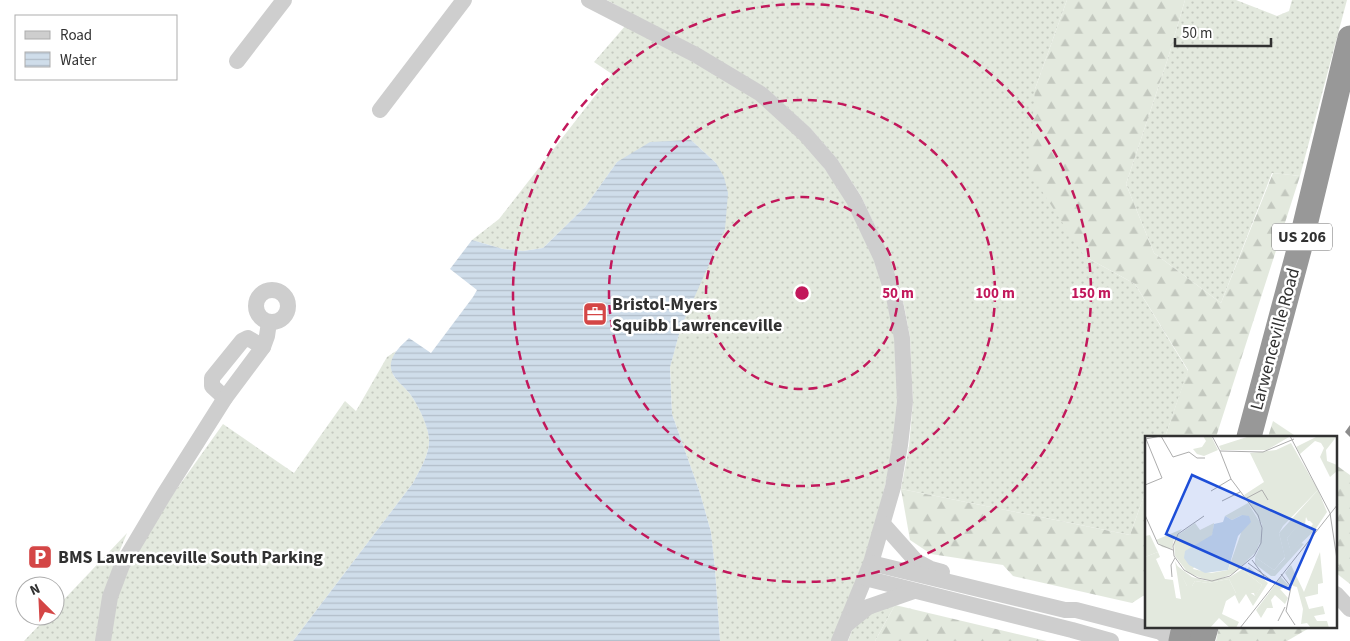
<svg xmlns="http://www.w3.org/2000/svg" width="1350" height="641" viewBox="0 0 1350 641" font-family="'Source Sans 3',sans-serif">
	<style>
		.grass { fill: url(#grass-dots) }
		.forest { fill: url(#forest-firs) }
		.water { fill: url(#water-rules) }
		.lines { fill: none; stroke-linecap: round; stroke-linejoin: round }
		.minor { stroke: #cecece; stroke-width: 16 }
		.highway { stroke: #989898; stroke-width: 25 }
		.wall { fill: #8c8c8c }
		.ring { fill: none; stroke: #c2185b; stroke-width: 2.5; stroke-dasharray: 9 6 }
		.labels { text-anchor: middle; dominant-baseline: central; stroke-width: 5; stroke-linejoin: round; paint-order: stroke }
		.shield { fill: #fff; stroke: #6f6f6f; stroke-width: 1 }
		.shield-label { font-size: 16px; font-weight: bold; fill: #313131 }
		.poi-label { font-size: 18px; font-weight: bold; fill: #313131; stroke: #fff; text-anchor: start }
		.street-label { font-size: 18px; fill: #313131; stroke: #fff }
		.inset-road { fill: none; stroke: #adadad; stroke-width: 1 }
		.view { fill: #1d4ed8; fill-opacity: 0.15; stroke: #1d4ed8; stroke-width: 2.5 }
		.inset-edge { fill: none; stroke: #313131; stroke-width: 2.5 }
		.centre { fill: #c2185b; stroke: #fff; stroke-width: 2.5 }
		.ring-label { font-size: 15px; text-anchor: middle; font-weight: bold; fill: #c2185b; stroke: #fff; stroke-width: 5; stroke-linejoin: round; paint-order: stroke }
	</style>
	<defs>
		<pattern id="grass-dots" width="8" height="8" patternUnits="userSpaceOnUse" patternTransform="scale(1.25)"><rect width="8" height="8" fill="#e3e9de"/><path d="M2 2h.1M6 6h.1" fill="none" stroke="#c3c8bf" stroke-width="1.8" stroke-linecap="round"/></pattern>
		<pattern id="forest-firs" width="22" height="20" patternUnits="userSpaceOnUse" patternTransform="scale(1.25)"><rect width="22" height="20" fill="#e3e9de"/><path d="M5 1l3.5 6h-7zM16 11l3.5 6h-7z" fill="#c3c8bf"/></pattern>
		<pattern id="water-rules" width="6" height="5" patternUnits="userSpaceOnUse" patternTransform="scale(1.25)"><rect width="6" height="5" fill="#cfddea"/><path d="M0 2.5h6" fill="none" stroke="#b2bec9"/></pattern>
	</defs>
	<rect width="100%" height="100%" fill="#fff"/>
	<!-- grass -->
	<g class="grass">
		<polygon points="607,0 1067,0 1035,89 1084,256 1135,284 1188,371 1165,437 1146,437 1146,490 1130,535 901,489 909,446 913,403 910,337 902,295 888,254 861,196 837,159 811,129 766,88"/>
		<polygon points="1185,0 1236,0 1277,16 1289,11 1292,0 1347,0 1300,176 1272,173 1221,303 1154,253 1126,184 1168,58"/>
		<polygon points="626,25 758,98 802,138 849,202 876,259 897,339 900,402 895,444 867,561 834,641 720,641 715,569 711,532 700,493 672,414 670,366 681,327 716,163 691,140 617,162 585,207 543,248 523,251 503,249 472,240 499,219 612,74 594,62"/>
		<path d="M396,351C385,377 396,376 410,394C418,405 429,426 429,440C430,454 419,471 413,483L293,641H110L117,599L128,568L169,500L223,424L294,473L345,401L356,411L387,357Z"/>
		<polygon points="127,533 115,562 96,641 24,641 48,616 55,616 55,609"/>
		<polygon points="895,605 875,641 848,641 853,628 876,607"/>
	</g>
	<!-- forest -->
	<g class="forest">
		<polygon points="1067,0 1185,0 1168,58 1126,184 1154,253 1221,303 1273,173 1300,176 1216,437 1165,437 1188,370 1135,284 1084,256 1029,171 1035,89"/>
		<polygon points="1273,421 1297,437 1268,437"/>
		<polygon points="1336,465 1350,475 1350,584 1336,573"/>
		<polygon points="901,489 1130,535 1146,490 1146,594 1132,603 1013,576 1003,565 931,554 910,540"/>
		<polygon points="895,605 1047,641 875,641"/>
		<polygon points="1219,627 1311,627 1287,641 1216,641"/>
	</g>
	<!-- water -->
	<path class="water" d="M691,140L716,163L724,177L728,193L725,229L681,327L670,367L672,414L700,493L711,532L715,569L720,641H293L413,483C419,471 430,454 429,440C429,427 418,405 410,394C403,384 389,377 391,363C393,352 402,345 409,338L431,353L473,297L477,290L450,269L472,240L503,249L523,251L543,248L585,207L617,162L650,142Z"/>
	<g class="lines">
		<!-- minor -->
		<g class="minor">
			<polyline points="589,0 696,55 761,94 805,134 831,164 854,200 881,257 894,297 902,338 905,402 900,445 893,487 871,563 839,641"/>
			<polyline points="237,61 284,0"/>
			<polyline points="380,110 464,0"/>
			<circle cx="272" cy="306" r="16"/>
			<polyline points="225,398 212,386 212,378 242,341 248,338 263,347"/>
			<polyline points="883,524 916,561 931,569 942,572"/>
			<polyline points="871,563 1065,610 1076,610 1161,632 1171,641"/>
			<polyline points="865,578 1072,630 1111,641"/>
			<polyline points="1336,594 1350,609"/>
			<polyline points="847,624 868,607 914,591"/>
			<polyline points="103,641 110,597 122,565 163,496 225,398 263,347 267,336 269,322"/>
		</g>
		<!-- highway -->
		<g class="highway">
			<polyline points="1249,437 1299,250 1350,38"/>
			<polyline points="1181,641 1184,627"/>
			<polyline points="1202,641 1206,627"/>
		</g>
	</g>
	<!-- wall -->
	<polygon class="wall" points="1350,425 1350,437 1345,432"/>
	<!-- distance rings -->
	<g class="ring">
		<circle cx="802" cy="293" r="96"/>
		<circle cx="802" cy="293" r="193"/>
		<circle cx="802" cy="293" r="289"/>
	</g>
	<!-- icons -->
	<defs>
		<symbol id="office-square" viewBox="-11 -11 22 22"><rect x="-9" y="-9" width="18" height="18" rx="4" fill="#d44646" stroke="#fff"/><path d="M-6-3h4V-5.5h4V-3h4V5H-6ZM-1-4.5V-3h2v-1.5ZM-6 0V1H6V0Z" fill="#fff"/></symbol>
		<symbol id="parking-square" viewBox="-11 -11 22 22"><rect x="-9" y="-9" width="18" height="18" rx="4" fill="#d44646" stroke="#fff"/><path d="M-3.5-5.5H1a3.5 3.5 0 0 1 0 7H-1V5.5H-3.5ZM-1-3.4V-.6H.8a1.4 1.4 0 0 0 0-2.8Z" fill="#fff"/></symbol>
	</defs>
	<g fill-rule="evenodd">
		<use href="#office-square" x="581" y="300" width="28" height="28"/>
		<use href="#parking-square" x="26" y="543" width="28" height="28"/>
	</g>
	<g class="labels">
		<!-- shield labels -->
		<rect class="shield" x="1272" y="223.5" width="60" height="27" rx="4"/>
		<g class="shield-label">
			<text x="1302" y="237">US 206</text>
		</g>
		<!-- poi labels -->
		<g class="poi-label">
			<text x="612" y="304">Bristol-Myers<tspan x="612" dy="21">Squibb Lawrenceville</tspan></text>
			<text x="58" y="557">BMS Lawrenceville South Parking</text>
		</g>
		<!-- street labels -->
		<g class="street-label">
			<text transform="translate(1275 339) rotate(-75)">Larwenceville Road</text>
		</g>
	</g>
	<!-- overview -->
	<g transform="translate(1145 436)">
		<rect width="192" height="192" fill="#fff"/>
		<path d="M105,0H143L144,1L122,14H76L74,10ZM146,7L173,54L138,90L134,97L140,121L129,134L110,121L114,113L117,88L99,59L119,46L105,17L131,14ZM103,67L116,88V103L111,116L89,137L72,144H62L43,137L30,120L29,107L33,99L50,87L55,94L69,87L68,97L48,133L66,137L83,134L96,97L97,79L87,84L80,80ZM161,80L160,89L164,93L168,88L165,85H170V94L146,117L142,102ZM37,93L29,103L27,113L17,111L11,104ZM31,129L47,141L62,145L85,141L102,130L99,135L117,149L110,161L109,157H91L84,143L63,147L50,145L47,150H42Z" fill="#e3e9de"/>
		<path d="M58,0H66L73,14L59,20L52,18L48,13L57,11L61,5ZM173,0H192L181,14L182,25L192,29V35L185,41L175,21L179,12L176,7L170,5L155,18L151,11ZM173,54L182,76L170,94V85H163L161,81L142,102L146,116L156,107L159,108L130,140H126L110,128V121L129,134L140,122L134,97ZM13,116L15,121L11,123L20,143L28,144L31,162L36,163L30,125L42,150H47L50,145L63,147L84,143L91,157L100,153L110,160L117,149L99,135L104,131L123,147L108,170L101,158L94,168L90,159L81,165L77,178L94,186L91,192H85L74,182L65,192H1L0,121ZM175,116L178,147L173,148V158L160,161L164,173L178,170L180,178L169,180L172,185H182L184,192H166L162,187L156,188L158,173L152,151L148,150L140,137L146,129L159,156ZM136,141L144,150L135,153L143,162L140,168L130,159L126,164L128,172H122L116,182L111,174Z" fill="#e3e9de"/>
		<path d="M5,99L13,116L0,121V100Z" fill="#e3e9de"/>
		<path d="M97,79L104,80L106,86L93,100L83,134L60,137L44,129L39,122L40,115L67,99L69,88L78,86L80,80L87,84Z" fill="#cfddea"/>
		<path class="inset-road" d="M16,0L28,21L44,16L52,22H60M67,0L75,15L118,16L149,3M145,0L185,77M0,3L16,0M0,49L17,42L1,3M66,55L86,43M100,63L117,54L123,64M77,65L95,56M185,77L193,130M0,79L13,108L28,114M59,80L33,98L28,110L29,120L39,134L53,142L67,145L85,140L109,120L116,107L117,92L113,79L86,43L75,15M107,124L119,140M103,127L130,147M136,138L146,151L141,175L150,189M27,141L26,129L30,122M133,185L140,171M95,192L193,68"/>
		<path class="view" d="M47,39L170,94L144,153L21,98Z"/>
		<rect width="192" height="192" class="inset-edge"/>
	</g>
	<circle cx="802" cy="293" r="8" class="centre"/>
	<g class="ring-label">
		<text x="898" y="298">50 m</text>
		<text x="995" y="298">100 m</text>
		<text x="1091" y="298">150 m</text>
	</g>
	<!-- legend -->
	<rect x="15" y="15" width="162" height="65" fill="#ffffff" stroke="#adadad"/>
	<rect x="25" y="31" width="25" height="8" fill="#cecece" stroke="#adadad"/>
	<text x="60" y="40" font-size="15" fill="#313131">Road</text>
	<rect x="25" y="52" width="25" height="15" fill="url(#water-rules)" stroke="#adadad"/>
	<text x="60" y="65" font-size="15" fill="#313131">Water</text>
	<!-- north arrow -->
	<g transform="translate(40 601) rotate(336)"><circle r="24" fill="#ffffff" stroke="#adadad"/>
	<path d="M0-4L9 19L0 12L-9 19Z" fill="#d44646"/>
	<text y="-8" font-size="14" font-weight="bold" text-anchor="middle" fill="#313131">N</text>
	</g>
	<!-- scale -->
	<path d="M1175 38v8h96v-8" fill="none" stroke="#313131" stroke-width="2.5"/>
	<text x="1182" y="38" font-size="15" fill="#313131" stroke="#ffffff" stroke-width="4" paint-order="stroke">50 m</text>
</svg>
